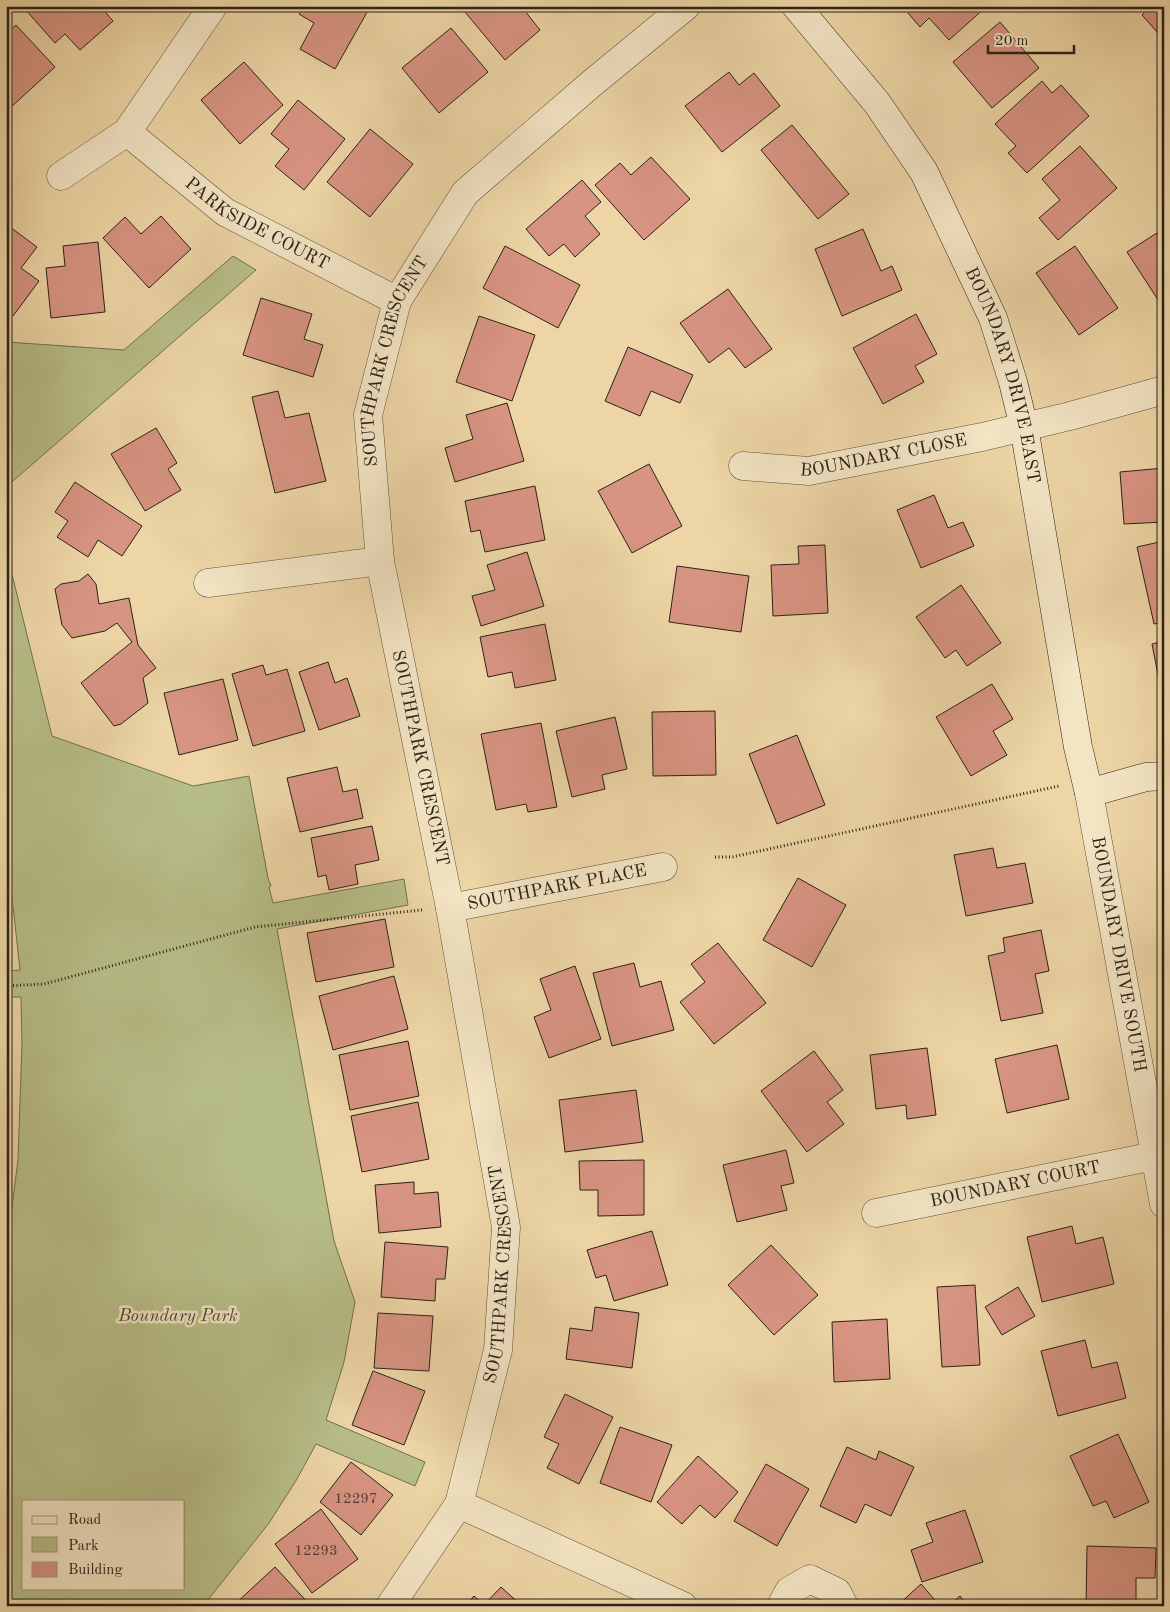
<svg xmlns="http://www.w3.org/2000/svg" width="1170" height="1612" viewBox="0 0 1170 1612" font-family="'Old Standard TT',serif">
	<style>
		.green { fill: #b7bd87; stroke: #707050; fill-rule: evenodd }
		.building { fill: #d89482; stroke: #2a2319 }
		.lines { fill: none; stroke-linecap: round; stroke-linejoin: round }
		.street-casing { stroke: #5b503c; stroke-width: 29 }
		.secondary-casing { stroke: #2a2319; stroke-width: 29 }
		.path { stroke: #2a2319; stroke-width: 3; stroke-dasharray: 1 2.5; stroke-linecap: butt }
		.street { stroke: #f3e4c4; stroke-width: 28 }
		.secondary { stroke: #f3e4c4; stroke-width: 28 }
		.labels { text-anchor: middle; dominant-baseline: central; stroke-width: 5; stroke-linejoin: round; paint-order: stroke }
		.number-label { font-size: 15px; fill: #563f33 }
		.street-label { font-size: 18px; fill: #2a2319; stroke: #f3e4c4 }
		.park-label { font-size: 18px; font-style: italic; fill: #4d4a34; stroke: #f3e4c4 }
	</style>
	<rect width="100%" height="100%" fill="#edd5a5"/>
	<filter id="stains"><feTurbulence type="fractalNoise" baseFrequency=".004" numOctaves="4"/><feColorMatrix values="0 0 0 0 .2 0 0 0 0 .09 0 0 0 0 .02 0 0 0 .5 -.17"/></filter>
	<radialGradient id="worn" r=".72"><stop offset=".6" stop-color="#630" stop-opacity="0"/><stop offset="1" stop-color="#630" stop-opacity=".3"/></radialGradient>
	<!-- green -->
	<g class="green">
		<polygon points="233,256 256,270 6,487 6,342 124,350"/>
		<path d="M6,550L52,736L193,786L249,776L268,878L271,886L269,887L273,903L404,879L408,905L277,929L334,1241L355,1302L344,1362L326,1420L425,1462L415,1486L316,1444L297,1479L269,1523L203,1606H6V1253L18,1160L22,1044L21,997H6V971L20,970L6,842ZM24,1501H184V1588H24Z"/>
	</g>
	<!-- building -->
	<g class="building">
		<polygon points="26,6 100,6 113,21 80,50 65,34 55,43 24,8"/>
		<polygon points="304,6 370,7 335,69 300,49 314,23 299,14"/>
		<polygon points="460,6 521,6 540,30 505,60"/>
		<polygon points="902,6 987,6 949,40 929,18 920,27"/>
		<polygon points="1151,6 1164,6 1164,40 1142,15"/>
		<polygon points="1000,22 1039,68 992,108 953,62"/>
		<polygon points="16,25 55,67 11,107 6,102 6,34"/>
		<polygon points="451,28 488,72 439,113 402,68"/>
		<polygon points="244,62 283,105 240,144 201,100"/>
		<polygon points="729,72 739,85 754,73 780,106 722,152 685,106"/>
		<polygon points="1042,81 1052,93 1061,85 1089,116 1027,173 1008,153 1016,146 995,124"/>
		<polygon points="298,100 345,139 304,190 275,166 289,149 271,134"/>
		<polygon points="792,125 849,194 818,219 761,150"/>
		<polygon points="370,129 413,164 370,217 327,182"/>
		<polygon points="1080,146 1117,188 1058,240 1039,218 1060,200 1042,179"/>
		<polygon points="651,157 690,199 644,240 595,185 620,163 631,175"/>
		<polygon points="582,180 601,202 585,216 600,234 575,257 564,244 549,256 526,229"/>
		<polygon points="161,216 191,249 149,288 103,238 125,217 141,234"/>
		<polygon points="6,224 37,247 21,268 39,281 13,316 6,311"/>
		<polygon points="863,229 881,271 892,266 902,290 842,316 815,249"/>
		<polygon points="1157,233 1164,243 1164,305 1162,306 1127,252"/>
		<polygon points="98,242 105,312 51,318 46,268 65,266 63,246"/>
		<polygon points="505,246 580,285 558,328 483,288"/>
		<polygon points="1075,246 1118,308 1079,335 1036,273"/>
		<polygon points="728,289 772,349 745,368 729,348 709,363 680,323"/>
		<polygon points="261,298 312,314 304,339 323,345 313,377 243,355"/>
		<polygon points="916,314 937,354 915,366 924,382 883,404 853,348"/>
		<polygon points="479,316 535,335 512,401 456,382"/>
		<polygon points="628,347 693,375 680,403 651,391 640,416 605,401"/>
		<polygon points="278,391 285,418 309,413 326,481 275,493 252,397"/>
		<polygon points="507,403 524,461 455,482 445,448 473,439 466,415"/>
		<polygon points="156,428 177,463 168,469 181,490 145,511 111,454"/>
		<polygon points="649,464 682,526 632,553 598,491"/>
		<polygon points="1164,468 1164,522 1124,524 1120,472"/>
		<polygon points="75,482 142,526 122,556 98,540 88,557 57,537 68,521 55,512"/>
		<polygon points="535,486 545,540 485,552 480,530 471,532 465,501"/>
		<polygon points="934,495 948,528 963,522 974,546 921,568 897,510"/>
		<polygon points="1164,541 1164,622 1154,624 1137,547"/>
		<polygon points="825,545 828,613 773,616 771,565 799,564 798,546"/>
		<polygon points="527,552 544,606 481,626 472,596 495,590 487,565"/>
		<polygon points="677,566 749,576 741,632 669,622"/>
		<polygon points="88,574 96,584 99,604 129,598 138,645 156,668 143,678 148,703 121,724 114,726 81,683 132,642 117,623 105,631 72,638 62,625 55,589 61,584 79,581"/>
		<polygon points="961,585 1001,643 967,666 956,650 945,658 916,617"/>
		<polygon points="545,624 556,680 515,688 512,672 488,677 480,637"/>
		<polygon points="1164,641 1164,706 1152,644"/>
		<polygon points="328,662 335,683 347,678 360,716 319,730 299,672"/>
		<polygon points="263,665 266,675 287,669 305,731 253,746 232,674"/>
		<polygon points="223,679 238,740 179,755 164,693"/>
		<polygon points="992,684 1013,719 993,731 1007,755 971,776 936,717"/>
		<polygon points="715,711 716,775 653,776 652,712"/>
		<polygon points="615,717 627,769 602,775 605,789 572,797 556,731"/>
		<polygon points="541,723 557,807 528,812 526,804 496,810 481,734"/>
		<polygon points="797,735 825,805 777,824 749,754"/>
		<polygon points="337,767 343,792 357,789 363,818 300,832 287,778"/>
		<polygon points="372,826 379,860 355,865 358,884 329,890 326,875 318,877 311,838"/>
		<polygon points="993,848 997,868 1025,863 1033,903 966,916 954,855"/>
		<polygon points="798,878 846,905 812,967 763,940"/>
		<polygon points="385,919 394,967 316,982 307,933"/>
		<polygon points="1041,930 1049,971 1035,974 1043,1013 1001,1021 988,956 1005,952 1003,938"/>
		<polygon points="718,943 766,1003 714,1044 680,1002 705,982 691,964"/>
		<polygon points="634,963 640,987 661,981 674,1030 612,1046 593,973"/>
		<polygon points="575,966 601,1039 549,1058 534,1017 551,1010 540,979"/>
		<polygon points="394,976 408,1029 333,1050 319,996"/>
		<polygon points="408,1041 419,1096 350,1110 339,1055"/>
		<polygon points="1057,1045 1069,1099 1007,1113 995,1059"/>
		<polygon points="927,1048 936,1115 907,1119 906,1105 876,1109 870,1055"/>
		<polygon points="814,1051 843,1090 827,1102 844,1124 807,1152 761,1091"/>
		<polygon points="636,1090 643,1142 565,1152 559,1100"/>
		<polygon points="418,1102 429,1159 362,1172 351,1116"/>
		<polygon points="786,1150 794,1183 781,1186 787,1210 737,1222 723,1165"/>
		<polygon points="644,1160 644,1215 598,1216 598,1190 580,1190 579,1161"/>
		<polygon points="414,1182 414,1194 438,1192 441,1227 379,1233 375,1185"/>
		<polygon points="1072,1226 1076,1244 1103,1237 1114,1284 1042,1302 1027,1237"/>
		<polygon points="652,1231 668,1285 614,1301 606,1275 596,1278 587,1250"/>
		<polygon points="385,1242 448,1247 445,1279 436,1279 435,1301 381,1297"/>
		<polygon points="771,1245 818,1295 774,1335 728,1285"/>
		<polygon points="975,1285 980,1365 942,1367 937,1287"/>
		<polygon points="1018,1287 1035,1316 1002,1335 985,1307"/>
		<polygon points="595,1307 639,1313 632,1368 566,1359 570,1328 592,1331"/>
		<polygon points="378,1313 433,1316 429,1371 374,1368"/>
		<polygon points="887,1319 890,1379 834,1382 832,1322"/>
		<polygon points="1085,1340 1092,1368 1117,1362 1126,1398 1058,1416 1041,1351"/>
		<polygon points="373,1371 425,1391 404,1445 352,1425"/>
		<polygon points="565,1394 613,1417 579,1484 547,1468 559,1444 544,1437"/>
		<polygon points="620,1427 672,1445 651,1502 600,1483"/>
		<polygon points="1118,1434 1149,1502 1114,1518 1106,1501 1093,1506 1070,1456"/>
		<polygon points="847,1447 876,1460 879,1451 914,1467 891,1516 865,1504 856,1523 820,1506"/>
		<polygon points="698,1456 738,1492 715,1518 700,1505 682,1524 657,1502"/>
		<polygon points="351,1462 393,1495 361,1535 320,1502"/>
		<polygon points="766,1464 809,1489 777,1546 734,1521"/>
		<polygon points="321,1509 358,1559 312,1593 275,1544"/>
		<polygon points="965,1510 983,1562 922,1582 911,1550 933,1542 926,1523"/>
		<polygon points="1087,1546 1156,1548 1155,1578 1136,1578 1136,1606 1086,1606"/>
		<polygon points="275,1567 311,1606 235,1606 234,1605"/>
		<polygon points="921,1584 940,1606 897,1606"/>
		<polygon points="501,1587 522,1606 465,1606 474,1596 484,1605"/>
		<polygon points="960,1596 968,1606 949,1606"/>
	</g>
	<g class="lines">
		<defs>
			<g id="street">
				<path id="s1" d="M127,132L225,212L397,301"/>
				<polyline points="61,176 127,132 213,6"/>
				<path id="s2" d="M743,466L809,471L982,437L1070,416L1164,390"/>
				<polyline points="208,583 380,561"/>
				<path id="s3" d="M1089,793L1164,1204"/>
				<path id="s4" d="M450,908L663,867"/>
				<path id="s5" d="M876,1213L1154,1156"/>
				<polyline points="459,1504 683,1606"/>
				<path id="s6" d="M390,1606L459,1504L498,1350L506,1227L450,908L380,561L368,415L397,301L465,193L591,84L686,6"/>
				<polyline points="781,1606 789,1591 810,1579 837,1592 844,1606"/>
			</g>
			<g id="secondary">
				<path id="s7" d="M796,6L877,103L924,172L993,318L1013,382L1024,427L1078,747L1089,793L1146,777L1164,776"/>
			</g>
		</defs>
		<!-- street casing -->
		<use href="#street" class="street-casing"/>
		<!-- secondary casing -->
		<use href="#secondary" class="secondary-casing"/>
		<!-- path -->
		<g class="path">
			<polyline points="715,857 732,857 1059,786"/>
			<polyline points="6,986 44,984 255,927 422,910"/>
		</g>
		<!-- street -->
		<use href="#street" class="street"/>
		<!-- secondary -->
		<use href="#secondary" class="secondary"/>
	</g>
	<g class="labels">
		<!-- number labels -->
		<g class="number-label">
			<text x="356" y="1499">12297</text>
			<text x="316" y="1551">12293</text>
		</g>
		<!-- street labels -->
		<g class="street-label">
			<text stroke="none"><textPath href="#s1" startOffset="160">PARKSIDE COURT</textPath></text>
			<text stroke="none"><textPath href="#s6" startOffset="1288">SOUTHPARK CRESCENT</textPath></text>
			<text stroke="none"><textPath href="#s7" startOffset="429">BOUNDARY DRIVE EAST</textPath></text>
			<text stroke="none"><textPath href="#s2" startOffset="142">BOUNDARY CLOSE</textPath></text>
			<text transform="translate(420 758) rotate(78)">SOUTHPARK CRESCENT</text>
			<text stroke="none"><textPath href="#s4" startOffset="109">SOUTHPARK PLACE</textPath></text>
			<text stroke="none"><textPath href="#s3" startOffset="164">BOUNDARY DRIVE SOUTH</textPath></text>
			<text stroke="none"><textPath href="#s5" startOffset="142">BOUNDARY COURT</textPath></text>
			<text stroke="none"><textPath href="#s6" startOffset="358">SOUTHPARK CRESCENT</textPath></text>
		</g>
		<!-- park labels -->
		<g class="park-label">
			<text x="178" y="1316">Boundary Park</text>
		</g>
	</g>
	<!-- margin -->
	<rect width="1170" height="1612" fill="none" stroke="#edd5a5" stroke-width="25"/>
	<rect x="8" y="8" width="1155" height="1597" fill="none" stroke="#2a2319" stroke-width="2.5"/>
	<rect x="12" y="12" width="1145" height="1587" fill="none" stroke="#2a2319"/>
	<!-- legend -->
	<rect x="22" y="1500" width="162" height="90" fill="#f3e4c4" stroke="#a39780"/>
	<rect x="32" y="1516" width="25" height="8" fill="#f3e4c4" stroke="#a39780"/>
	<text x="68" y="1524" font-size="15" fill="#2a2319">Road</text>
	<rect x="32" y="1537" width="25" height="15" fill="#b7bd87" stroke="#a39780"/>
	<text x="68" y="1550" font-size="15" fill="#2a2319">Park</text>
	<rect x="32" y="1562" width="25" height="15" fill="#d89482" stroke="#a39780"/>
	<text x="68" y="1574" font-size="15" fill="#2a2319">Building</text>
	<!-- scale -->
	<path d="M988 45v8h86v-8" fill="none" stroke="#2a2319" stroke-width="2.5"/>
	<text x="995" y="45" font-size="15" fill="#2a2319" stroke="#f3e4c4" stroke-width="4" paint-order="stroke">20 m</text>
	<rect width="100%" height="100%" filter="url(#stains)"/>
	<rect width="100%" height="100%" fill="url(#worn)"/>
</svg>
